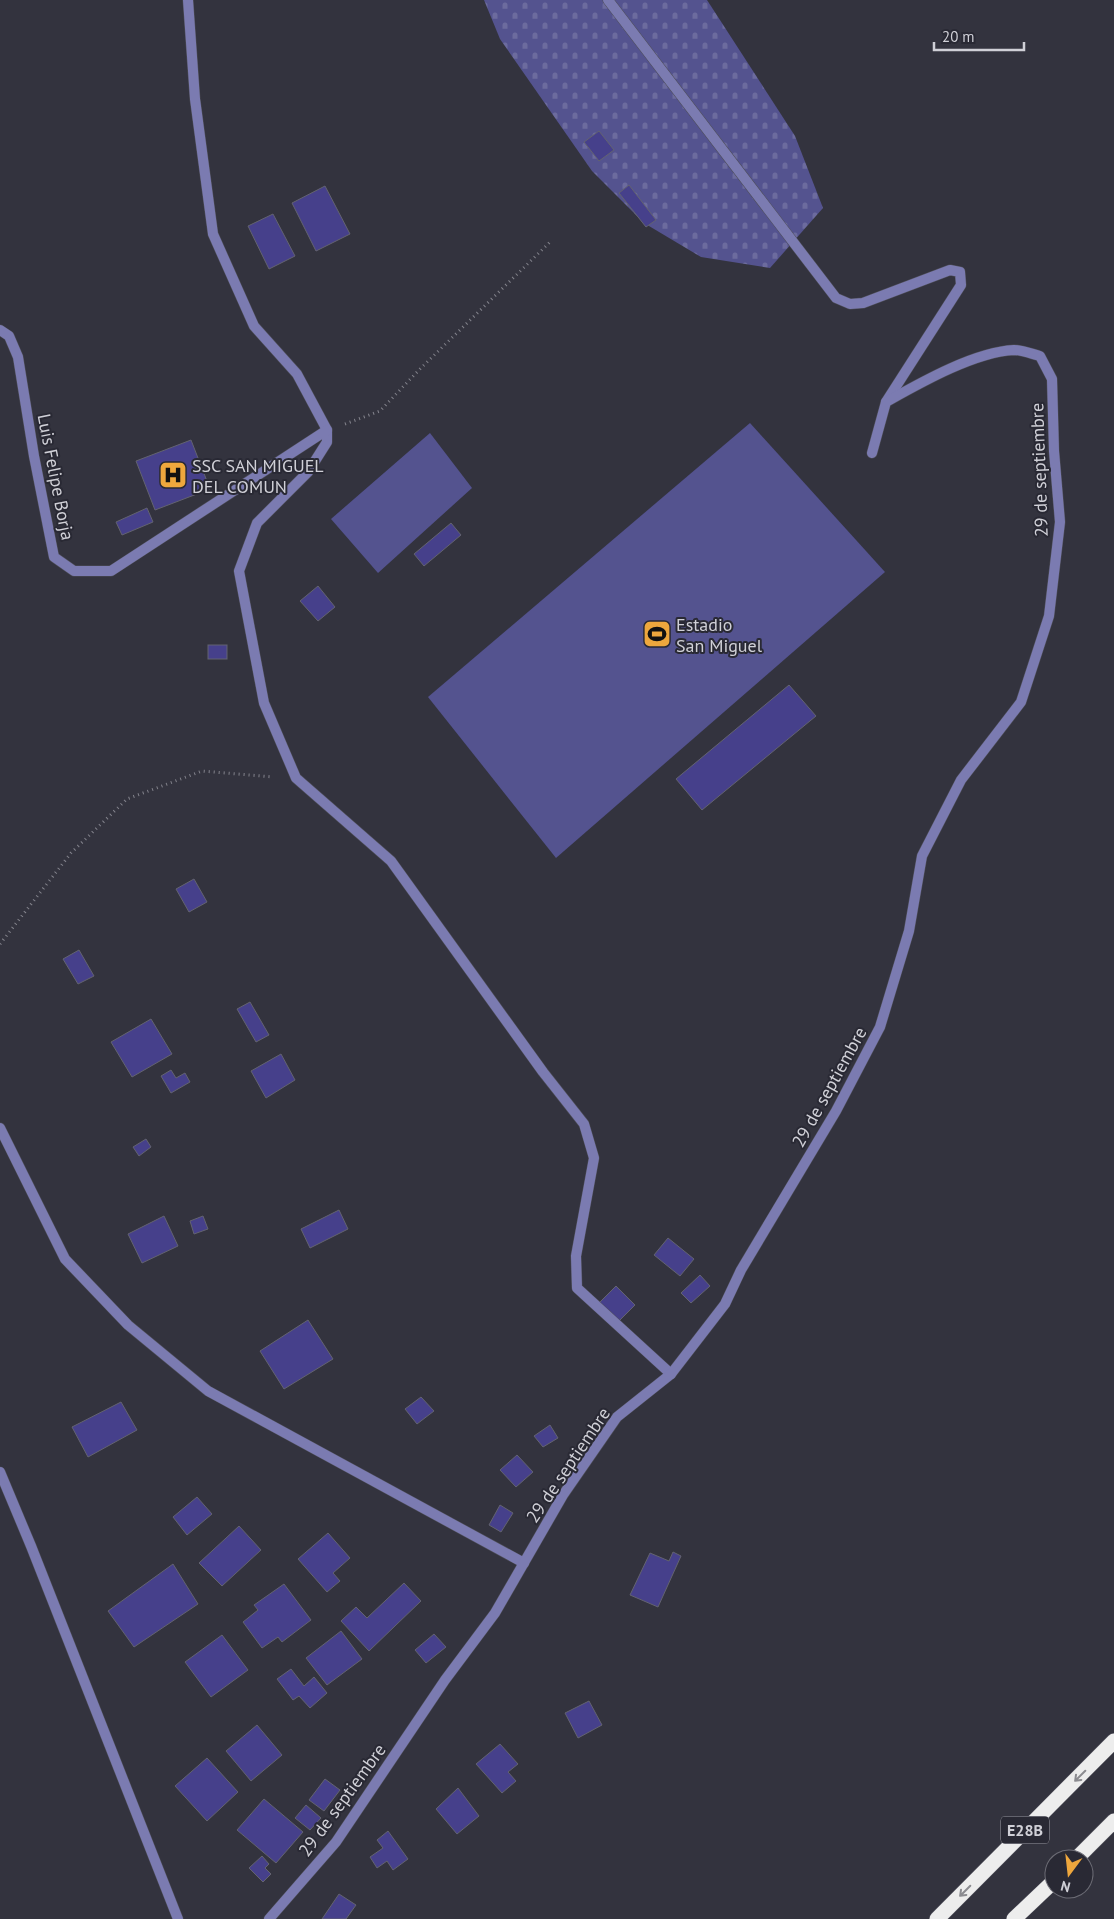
<svg xmlns="http://www.w3.org/2000/svg" width="1114" height="1919" viewBox="0 0 1114 1919" font-family="'PT Sans',sans-serif">
	<style>
		.cemetery { fill: url(#cemetery-stones) }
		.garden { fill: #54538f }
		.building { fill: #46408b; stroke: #636370 }
		.lines { fill: none; stroke-linecap: round; stroke-linejoin: round }
		.lane-casing { stroke: #4f4f5a; stroke-width: 11 }
		.street-casing { stroke: #4f4f5a; stroke-width: 11 }
		.highway-casing { stroke: #4f4f5a; stroke-width: 16 }
		.path { stroke: #84848d; stroke-width: 3; stroke-dasharray: 1 4; stroke-linecap: butt }
		.lane { stroke: #7b7bb1; stroke-width: 10 }
		.street { stroke: #7b7bb1; stroke-width: 10 }
		.highway { stroke: #ededed; stroke-width: 15 }
		.oneway { stroke: #8b8b90 }
		.labels { text-anchor: middle; dominant-baseline: central; stroke-width: 4; stroke-linejoin: round; paint-order: stroke }
		.shield { fill: #292934; stroke: #9e9ea6; stroke-width: 1 }
		.shield-label { font-size: 16px; font-weight: bold; fill: #d0d0d7 }
		.poi-label { font-size: 18px; fill: #d0d0d7; stroke: #292934; text-anchor: start }
		.street-label { font-size: 18px; fill: #d0d0d7; stroke: #292934 }
	</style>
	<defs>
		<pattern id="cemetery-stones" width="16" height="16" patternUnits="userSpaceOnUse" patternTransform="scale(1.25)"><rect width="16" height="16" fill="#54538f"/><path d="M2 7V4a2 2 0 0 1 4 0v3zM10 15v-3a2 2 0 0 1 4 0v3z" fill="#6c6b9e"/></pattern>
	</defs>
	<rect width="100%" height="100%" fill="#33333e"/>
	<!-- cemetery -->
	<polygon class="cemetery" points="484,0 707,0 795,136 823,208 770,268 701,257 644,223 592,171 500,39"/>
	<!-- garden -->
	<g class="garden">
		<polygon points="750,423 885,572 556,858 428,697"/>
		<polygon points="430,433 472,488 378,573 331,519"/>
	</g>
	<!-- building -->
	<g class="building">
		<polygon points="599,131 614,150 599,161 584,142"/>
		<polygon points="629,185 656,220 646,227 619,193"/>
		<polygon points="325,186 350,234 316,251 292,203"/>
		<polygon points="273,214 295,256 269,269 248,226"/>
		<polygon points="191,440 210,489 155,510 136,461"/>
		<polygon points="147,508 153,522 122,535 116,522"/>
		<polygon points="451,523 461,535 424,566 414,554"/>
		<polygon points="318,586 335,607 318,621 300,601"/>
		<rect x="208" y="645" width="19" height="14"/>
		<polygon points="789,685 816,716 702,810 676,779"/>
		<polygon points="194,879 207,902 189,912 176,889"/>
		<polygon points="79,950 94,976 78,984 63,959"/>
		<polygon points="250,1002 269,1035 256,1042 237,1009"/>
		<polygon points="151,1019 172,1054 132,1077 111,1042"/>
		<polygon points="281,1054 295,1080 266,1098 251,1071"/>
		<polygon points="171,1070 176,1078 185,1073 190,1082 171,1093 161,1076"/>
		<polygon points="146,1139 151,1147 139,1156 133,1147"/>
		<polygon points="339,1210 348,1229 310,1248 301,1229"/>
		<polygon points="164,1216 178,1246 142,1263 128,1234"/>
		<polygon points="203,1216 208,1229 194,1234 190,1221"/>
		<polygon points="668,1238 694,1259 680,1276 654,1255"/>
		<polygon points="700,1275 710,1286 691,1303 681,1293"/>
		<polygon points="616,1286 635,1305 619,1321 599,1303"/>
		<polygon points="308,1320 333,1359 284,1389 260,1351"/>
		<polygon points="421,1397 434,1411 417,1424 405,1409"/>
		<polygon points="121,1402 137,1430 88,1457 72,1427"/>
		<polygon points="550,1425 558,1438 543,1447 534,1436"/>
		<polygon points="517,1455 533,1472 516,1487 500,1470"/>
		<polygon points="197,1497 212,1514 187,1535 173,1517"/>
		<polygon points="500,1505 513,1513 501,1532 489,1525"/>
		<polygon points="239,1526 261,1550 222,1586 199,1563"/>
		<polygon points="328,1533 350,1558 333,1573 340,1581 327,1592 298,1559"/>
		<polygon points="673,1552 681,1556 658,1607 630,1595 650,1553 669,1561"/>
		<polygon points="173,1564 198,1604 134,1647 108,1611"/>
		<polygon points="404,1583 421,1601 369,1651 341,1621 356,1607 367,1618"/>
		<polygon points="284,1584 311,1620 282,1642 278,1637 262,1648 243,1622 258,1610 254,1605"/>
		<polygon points="341,1631 362,1659 327,1685 306,1658"/>
		<polygon points="434,1634 446,1647 426,1663 415,1650"/>
		<polygon points="222,1635 248,1670 211,1697 185,1662"/>
		<polygon points="291,1669 304,1686 314,1677 327,1693 310,1708 299,1696 293,1700 277,1679"/>
		<polygon points="589,1701 602,1725 578,1738 565,1713"/>
		<polygon points="257,1725 282,1755 251,1781 226,1751"/>
		<polygon points="500,1744 518,1764 508,1772 516,1781 502,1793 476,1764"/>
		<polygon points="207,1758 238,1792 207,1821 175,1786"/>
		<polygon points="325,1779 340,1790 324,1811 309,1800"/>
		<polygon points="458,1788 479,1816 457,1834 436,1809"/>
		<polygon points="264,1799 303,1832 276,1863 237,1830"/>
		<polygon points="306,1805 321,1818 310,1830 295,1818"/>
		<polygon points="388,1831 408,1859 393,1870 387,1861 377,1868 370,1857 383,1848 377,1840"/>
		<polygon points="262,1856 269,1864 265,1868 271,1874 263,1882 249,1868"/>
		<polygon points="339,1894 356,1905 346,1919 322,1919"/>
	</g>
	<g class="lines">
		<defs>
			<polyline id="lane" points="608,0 836,298 850,304 863,303 950,270 960,272 961,285 886,402"/>
			<g id="street">
				<polyline points="188,0 195,99 213,234 254,326 297,374 327,430 327,442 308,472 257,523 239,571 264,703 296,778 391,861 543,1072 584,1124 594,1158 576,1256 577,1288 671,1374"/>
				<polyline points="0,330 9,336 18,357 34,456 54,557 74,571 111,571 327,430"/>
				<polyline points="0,1128 65,1259 128,1325 208,1391 524,1563"/>
				<polyline points="0,1472 31,1546 178,1919"/>
				<path d="M269,1919L336,1842L445,1680L495,1613L563,1495L617,1417L671,1374L725,1304L741,1270L836,1111L880,1027L909,931L922,856L961,780L1021,702L1049,616L1060,522L1054,451L1052,379L1040,356C1032,354 1022,350 1014,350C974,352 920,383 886,402L872,453"/>
			</g>
			<g id="highway">
				<polyline points="1076,1859 1114,1821"/>
				<polyline points="937,1919 1114,1741"/>
				<polyline points="1014,1919 1054,1881"/>
			</g>
		</defs>
		<!-- lane casing -->
		<use href="#lane" class="lane-casing"/>
		<!-- street casing -->
		<use href="#street" class="street-casing"/>
		<!-- highway casing -->
		<use href="#highway" class="highway-casing"/>
		<!-- path -->
		<g class="path">
			<polyline points="345,424 380,411 419,370 550,242"/>
			<polyline points="0,944 71,853 127,799 202,771 273,777"/>
		</g>
		<!-- lane -->
		<use href="#lane" class="lane"/>
		<!-- street -->
		<use href="#street" class="street"/>
		<!-- highway -->
		<use href="#highway" class="highway"/>
	</g>
	<!-- one-way arrows -->
	<defs><path id="oneway-shaft" d="M-6 0H5M1.5-3L5.5 0L1.5 3" fill="none" stroke-width="1.6" stroke-linecap="round" stroke-linejoin="round" transform="scale(1.25)"/></defs>
	<g class="oneway">
		<use href="#oneway-shaft" transform="translate(1080 1776) rotate(135)"/>
		<use href="#oneway-shaft" transform="translate(965 1891) rotate(135)"/>
	</g>
	<!-- icons -->
	<defs>
		<symbol id="hospital-square" viewBox="-11 -11 22 22"><rect x="-9" y="-9" width="18" height="18" rx="4" fill="#eea73d" stroke="#292934"/><path d="M-5-5h3v3.5h4V-5h3V5h-3V1.5h-4V5h-3Z" fill="#111"/></symbol>
		<symbol id="stadium-square" viewBox="-11 -11 22 22"><rect x="-9" y="-9" width="18" height="18" rx="4" fill="#eea73d" stroke="#292934"/><path d="M0-5a6.5 5 0 1 0 0 10a6.5 5 0 1 0 0-10ZM-3.5-1.8h7v3.6h-7Z" fill="#111"/></symbol>
	</defs>
	<g fill-rule="evenodd">
		<use href="#hospital-square" x="157" y="459" width="32" height="32"/>
		<use href="#stadium-square" x="641" y="618" width="32" height="32"/>
	</g>
	<g class="labels">
		<!-- shield labels -->
		<rect class="shield" x="1001" y="1816.5" width="48" height="27" rx="4"/>
		<g class="shield-label">
			<text x="1025" y="1830">E28B</text>
		</g>
		<!-- poi labels -->
		<g class="poi-label">
			<text x="192" y="465">SSC SAN MIGUEL<tspan x="192" dy="21">DEL COMUN</tspan></text>
			<text x="676" y="624">Estadio<tspan x="676" dy="21">San Miguel</tspan></text>
		</g>
		<!-- street labels -->
		<g class="street-label">
			<text transform="translate(1039 470) rotate(-92)">29 de septiembre</text>
			<text transform="translate(56 477) rotate(79)">Luis Felipe Borja</text>
			<text transform="translate(829 1087) rotate(-61)">29 de septiembre</text>
			<text transform="translate(568 1465) rotate(-56)">29 de septiembre</text>
			<text transform="translate(342 1800) rotate(-54)">29 de septiembre</text>
		</g>
	</g>
	<!-- north arrow -->
	<g transform="translate(1069 1874) rotate(195)"><circle r="24" fill="#292934" stroke="#6c6c75"/>
	<path d="M0-4L9 19L0 12L-9 19Z" fill="#eea73d"/>
	<text y="-8" font-size="14" font-weight="bold" text-anchor="middle" fill="#d0d0d7">N</text>
	</g>
	<!-- scale -->
	<path d="M934 42v8h90v-8" fill="none" stroke="#d0d0d7" stroke-width="2.5"/>
	<text x="942" y="42" font-size="15" fill="#d0d0d7" stroke="#292934" stroke-width="4" paint-order="stroke">20 m</text>
</svg>
